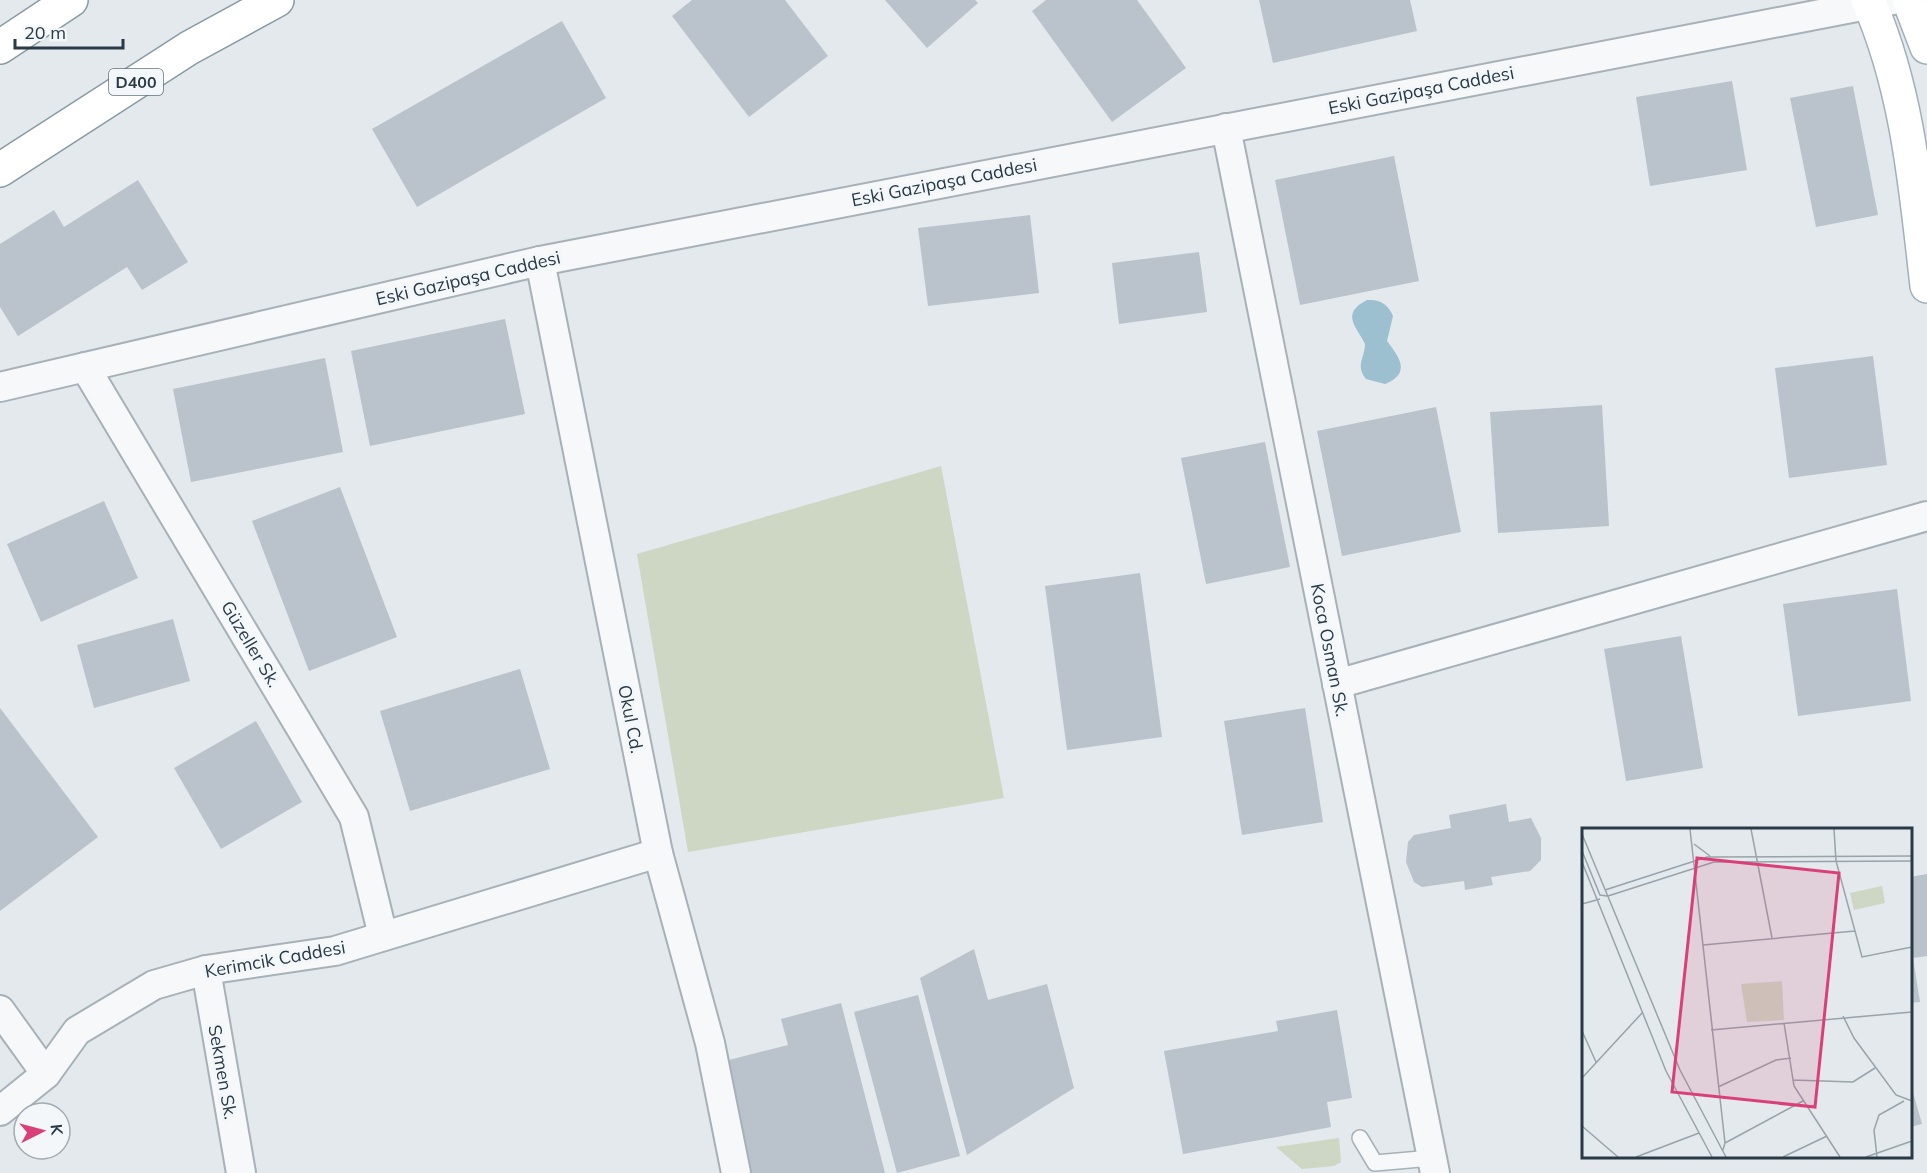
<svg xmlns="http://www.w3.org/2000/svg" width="1927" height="1173" viewBox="0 0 1927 1173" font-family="Mulish,sans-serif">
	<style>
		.green { fill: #cdd7c3 }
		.water { fill: #9cc0cf }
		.building { fill: #bac3cb }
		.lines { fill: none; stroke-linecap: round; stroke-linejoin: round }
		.lane-casing { stroke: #a7b1b7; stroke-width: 18 }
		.street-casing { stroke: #a7b1b7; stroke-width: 32 }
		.primary-casing { stroke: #a1b0b9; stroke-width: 36 }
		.highway-casing { stroke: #899aa4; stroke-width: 36 }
		.lane { stroke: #f6f8fa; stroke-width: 15 }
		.street { stroke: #f6f8fa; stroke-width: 28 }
		.primary { stroke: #fff; stroke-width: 33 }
		.highway { stroke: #fff; stroke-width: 33 }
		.labels { text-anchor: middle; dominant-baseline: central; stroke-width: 6; stroke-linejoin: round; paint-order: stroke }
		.shield { fill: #f3f7f9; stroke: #66737c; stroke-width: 1.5 }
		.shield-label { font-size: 16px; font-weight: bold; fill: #293a46 }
		.street-label { font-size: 18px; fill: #293a46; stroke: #f3f7f9 }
		.inset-road { fill: none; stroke: #99a3aa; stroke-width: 1.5 }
		.view { fill: #da3f79; fill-opacity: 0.15; stroke: #da3f79; stroke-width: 3 }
		.inset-edge { fill: none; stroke: #293a46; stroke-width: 3 }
	</style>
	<rect width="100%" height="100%" fill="#e3e9ec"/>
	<!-- green -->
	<g class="green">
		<polygon points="941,466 1004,798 688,852 637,554"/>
		<polygon points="1339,1138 1341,1162 1334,1166 1302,1169 1276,1147"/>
	</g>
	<!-- water -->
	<path class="water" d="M1367,300C1380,299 1388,304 1393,316L1387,341C1399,357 1412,373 1385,384L1366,379C1355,365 1365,358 1365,344C1358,328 1339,314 1367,300Z"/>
	<!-- building -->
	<g class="building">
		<polygon points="692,0 785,0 828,56 749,117 672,16"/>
		<polygon points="885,0 975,0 978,3 927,48"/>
		<polygon points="1046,0 1137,0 1186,68 1112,122 1032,11"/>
		<polygon points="1259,0 1410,0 1417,31 1273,63"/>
		<polygon points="562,21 606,98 417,207 372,129"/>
		<polygon points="1732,81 1747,170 1650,186 1636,97"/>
		<polygon points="1853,86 1878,215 1816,227 1790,98"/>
		<polygon points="1394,156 1419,281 1300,305 1275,180"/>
		<polygon points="138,180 188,262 142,290 127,267 18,336 0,307 0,244 54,210 64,227"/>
		<polygon points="1030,215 1039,293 928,306 918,228"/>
		<polygon points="1199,252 1207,312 1119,324 1112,263"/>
		<polygon points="505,319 525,414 370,446 351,351"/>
		<polygon points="1873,356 1887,465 1789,478 1775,368"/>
		<polygon points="325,358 343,452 191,482 173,389"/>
		<polygon points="1602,405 1609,526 1498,533 1490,412"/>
		<polygon points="1436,407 1461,532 1342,556 1317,431"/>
		<polygon points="1265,442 1290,567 1206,584 1181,458"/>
		<polygon points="340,487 397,637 309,671 252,521"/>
		<polygon points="104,501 138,578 41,622 7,544"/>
		<polygon points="1140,573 1162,737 1067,750 1045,586"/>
		<polygon points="1897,589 1911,701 1798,716 1783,604"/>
		<polygon points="173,619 190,681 94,708 77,645"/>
		<polygon points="1681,636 1703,768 1626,781 1604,649"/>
		<polygon points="520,669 550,769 410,811 380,711"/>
		<polygon points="0,708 98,837 0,911"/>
		<polygon points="1305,708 1323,822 1242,835 1224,721"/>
		<polygon points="256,721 302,802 221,849 174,768"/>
		<polygon points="1506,804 1509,822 1531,818 1541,838 1541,860 1530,871 1491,877 1493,885 1465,890 1464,881 1422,887 1414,882 1406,862 1408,842 1414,835 1451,828 1449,815"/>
		<polygon points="1927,874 1927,956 1913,958 1920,1002 1910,1003 1910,877"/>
		<polygon points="974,949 988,1000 1047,984 1074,1088 967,1155 920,978"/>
		<polygon points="918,995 960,1156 897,1173 854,1012"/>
		<polygon points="841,1003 885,1173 751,1173 721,1062 788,1045 781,1019"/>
		<polygon points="1337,1010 1352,1098 1327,1102 1331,1127 1183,1154 1164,1051 1278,1031 1276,1021"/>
		<polygon points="1910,1082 1922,1124 1910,1127"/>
	</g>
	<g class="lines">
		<defs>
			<polyline id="lane" points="1360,1138 1375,1163 1432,1158"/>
			<g id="street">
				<polyline points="1226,128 1435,1173"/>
				<polyline points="540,261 658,853 710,1043 736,1173"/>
				<polyline points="85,367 354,817 383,936"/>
				<polyline points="0,387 540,261 1893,0"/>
				<polyline points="1337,684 1927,516"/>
				<polyline points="206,970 241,1173"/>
				<polyline points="0,1010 46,1074"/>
				<polyline points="0,1111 46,1074 77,1031 154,985 206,970 335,951 658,853"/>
			</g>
			<g id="primary">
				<path d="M1868,0C1908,90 1916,190 1927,286"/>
				<polyline points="1909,0 1927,47"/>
			</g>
			<g id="highway">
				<polyline points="0,47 71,0"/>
				<polyline points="0,170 189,48 277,0"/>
			</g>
		</defs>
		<!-- lane casing -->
		<use href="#lane" class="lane-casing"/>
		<!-- street casing -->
		<use href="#street" class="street-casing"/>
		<!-- primary casing -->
		<use href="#primary" class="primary-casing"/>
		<!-- highway casing -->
		<use href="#highway" class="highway-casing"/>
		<!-- lane -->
		<use href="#lane" class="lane"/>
		<!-- street -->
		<use href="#street" class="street"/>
		<!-- primary -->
		<use href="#primary" class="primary"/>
		<!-- highway -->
		<use href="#highway" class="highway"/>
	</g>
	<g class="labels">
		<!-- shield labels -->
		<rect class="shield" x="109" y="69" width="54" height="26" rx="4.5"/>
		<g class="shield-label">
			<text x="136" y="82">D400</text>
		</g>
		<!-- street labels -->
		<g class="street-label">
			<text transform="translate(1421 90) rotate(-11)">Eski Gazipaşa Caddesi</text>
			<text transform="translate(944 182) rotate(-11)">Eski Gazipaşa Caddesi</text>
			<text transform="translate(468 278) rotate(-13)">Eski Gazipaşa Caddesi</text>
			<text transform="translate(251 644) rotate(59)">Güzeller Sk.</text>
			<text transform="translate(1330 650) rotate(79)">Koca Osman Sk.</text>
			<text transform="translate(631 719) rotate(79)">Okul Cd.</text>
			<text transform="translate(275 959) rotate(-10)">Kerimcik Caddesi</text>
			<text transform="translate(223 1072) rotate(80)">Sekmen Sk.</text>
		</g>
	</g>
	<!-- overview -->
	<g transform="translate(1582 828)">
		<rect width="330" height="330" fill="#e3e9ec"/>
		<path d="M300,58L303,75L272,82L268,65ZM200,153L202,192L165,194L159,156Z" fill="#cdd7c3"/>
		<path class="inset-road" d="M108,1L143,315L141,322M169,1L190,110M252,1L254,33L280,129L330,119M0,6L98,242L144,329M112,16L128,28M0,23L18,67L25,68M0,34L84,243L130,329M23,62L125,29L330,28M26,68L132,34L330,33M0,76L18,71M121,117L273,103M261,188L272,210L314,267L330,273M202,195L212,258L258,329M129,202L330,184M0,203L14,234M0,250L60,185M211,252L271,254L293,240M136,259L194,232L209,230M0,298L36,329M143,315L221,273M54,329L117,305M201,329L245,308M284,329L330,313M295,329L292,302L297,287L322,273"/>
		<path class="view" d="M115,30L257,45L233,279L90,264Z"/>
		<rect width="330" height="330" class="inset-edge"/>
	</g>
	<!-- north arrow -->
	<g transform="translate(42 1131) rotate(84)"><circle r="28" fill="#f3f7f9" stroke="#a2abb1" stroke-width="1.5"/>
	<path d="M0-4.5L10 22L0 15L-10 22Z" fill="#da3f79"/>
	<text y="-9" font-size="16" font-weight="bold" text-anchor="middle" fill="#293a46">K</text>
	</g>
	<!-- scale -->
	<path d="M15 39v9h108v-9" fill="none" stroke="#293a46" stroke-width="3"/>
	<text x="24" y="39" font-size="18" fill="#293a46" stroke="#f3f7f9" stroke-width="4.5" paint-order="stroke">20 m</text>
</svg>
